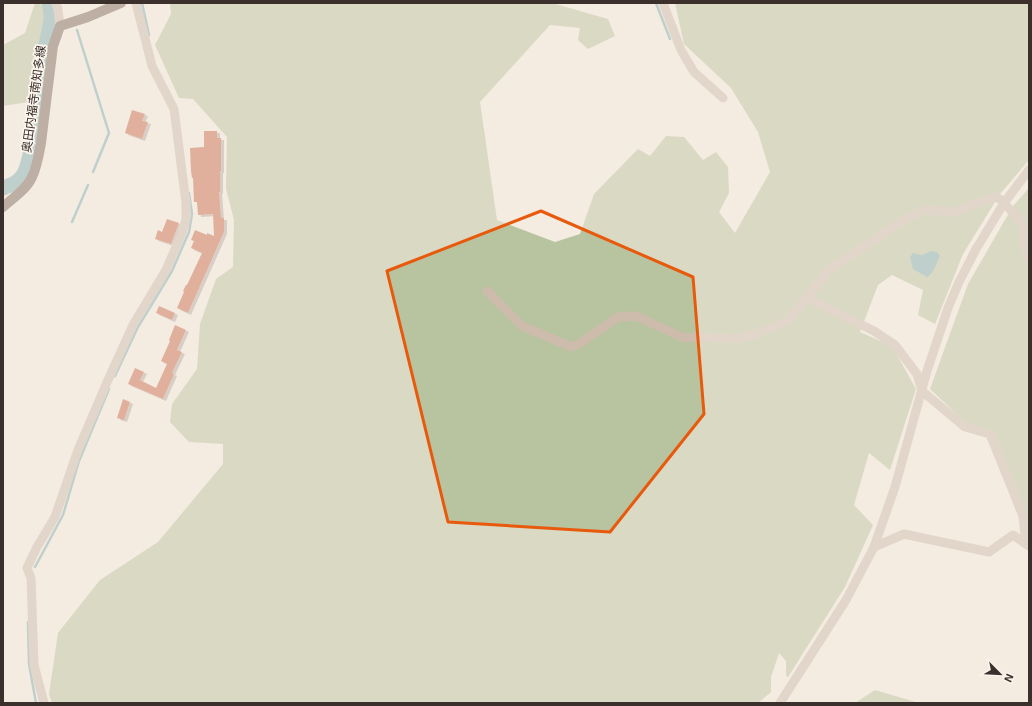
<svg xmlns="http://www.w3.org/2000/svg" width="1032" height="706" viewBox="0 0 1032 706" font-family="'Exo 2','Noto Sans JP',sans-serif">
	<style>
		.green { fill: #b8c4a0 }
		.water { fill: #7fb0b2 }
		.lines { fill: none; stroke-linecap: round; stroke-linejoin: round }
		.stream { stroke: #7fb0b2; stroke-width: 2.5 }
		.river { stroke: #7fb0b2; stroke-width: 15 }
		.building { fill: #c8694b; filter: url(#shadow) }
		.minor { stroke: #cdbbac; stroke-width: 9 }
		.major { stroke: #7d675c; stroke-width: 10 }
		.marked { fill: none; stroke: #e8590c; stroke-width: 3; stroke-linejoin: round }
		.labels { text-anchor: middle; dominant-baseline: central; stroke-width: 3.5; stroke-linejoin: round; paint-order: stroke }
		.street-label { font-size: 12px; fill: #3b302b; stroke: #fbf5ee }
	</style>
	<defs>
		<filter id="shadow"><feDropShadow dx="3" dy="2" stdDeviation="0" flood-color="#0004"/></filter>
	</defs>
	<rect width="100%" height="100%" fill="#f4ebe1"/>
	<!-- green -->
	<g class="green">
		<polygon points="35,3 39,3 48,11 34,101 3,106 3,45 25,33"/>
		<polygon points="170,3 552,3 608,19 615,36 588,49 578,40 580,28 550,25 480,102 497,220 555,242 580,234 594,194 638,149 650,156 666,136 684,137 703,160 716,152 728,167 729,193 719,212 735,233 770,172 758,132 731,88 684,44 675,3 1029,3 1029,160 1000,194 963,254 935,324 918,315 923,290 892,275 878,285 860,332 892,346 916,389 890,470 869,453 854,505 873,525 845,587 788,677 786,676 786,661 779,653 771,677 771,692 758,703 52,703 49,694 58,633 100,580 158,542 223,464 223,444 189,442 170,422 172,404 197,369 200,324 216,279 233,267 234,220 226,189 227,137 193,99 179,98 155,45 171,14"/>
		<polygon points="1029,188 1029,526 1026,529 993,433 967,424 930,389 968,284 1013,206"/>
		<polygon points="875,690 919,703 855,703"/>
	</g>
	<!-- water -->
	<path class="water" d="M931,251L937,252L940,256C936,264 934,273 927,277L913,269L910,257L913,253L922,255Z"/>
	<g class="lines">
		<!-- stream -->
		<g class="stream">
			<polyline points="142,3 149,35"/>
			<polyline points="656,3 670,39"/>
			<polyline points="77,30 109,133 93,172"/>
			<polyline points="72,222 88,185"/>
			<polyline points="115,376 138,327 172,271 189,232 192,214 189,193"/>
			<polyline points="35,567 63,515 79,461 109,389"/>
			<polyline points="28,622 29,664 36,703"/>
		</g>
		<!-- river -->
		<g class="river">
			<path d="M33,136C37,107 40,78 45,49C48,33 54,19 49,3"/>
			<path d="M3,188C7,186 12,185 15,183C27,176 28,162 31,150"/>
		</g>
	</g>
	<!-- building -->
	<g class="building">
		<polygon points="132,110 145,114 142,121 148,122 142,139 125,133"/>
		<polygon points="204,131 217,131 217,138 221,138 221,171 220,171 220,192 219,192 221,218 224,218 224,232 188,313 177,308 184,292 183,291 186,285 187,285 202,253 191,248 194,241 191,240 195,230 207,235 207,233 214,236 213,214 198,215 197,202 194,202 193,178 192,178 191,171 190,148 204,147"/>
		<polygon points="167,219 179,223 171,244 155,239 158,230 162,232"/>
		<polygon points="159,306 175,313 172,320 156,313"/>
		<polygon points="175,325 186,330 177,350 182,352 172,373 174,374 163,399 128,384 135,368 144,372 140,380 156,388 167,364 161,361 170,341 169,340"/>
		<polygon points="123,399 130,402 124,420 117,418"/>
	</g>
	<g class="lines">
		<!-- minor -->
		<g class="minor">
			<polyline points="56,3 58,10 60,26"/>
			<polyline points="663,3 681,50 694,72 723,98"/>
			<polyline points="487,291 522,326 572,347 582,342 618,317 636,316 684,338 700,337 735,339 756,334 786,322 807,298 830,269 904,220 922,211 929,210 951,212 958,211 987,199 994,197 1000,199 1019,219 1023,227 1025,250 1029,258"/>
			<polyline points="807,298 874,331 895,345 917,374 922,391 965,427 990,434 1023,516 1026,544 1029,546"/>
			<polyline points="874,547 904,534 989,552 1013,535 1026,544"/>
			<polyline points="44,703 34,665 31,578 27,568 37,547 55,517 78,450 108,380 133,325 166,270 182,233 186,219 186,203 174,109 152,66 136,3"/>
			<polyline points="780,703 846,600 874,547 895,487 927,371 948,308 959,282 976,249 1004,203 1029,170"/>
		</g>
		<!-- major -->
		<path class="major" d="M3,207C13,198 27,189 32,177C37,167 39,154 41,143L53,46L60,26L88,17L121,3"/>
	</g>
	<!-- marked area -->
	<path d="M0 0H1032V706H0ZM541,211L693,277L704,414L610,532L448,522L387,271Z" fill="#f4ebe1" fill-opacity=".55" fill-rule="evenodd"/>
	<path class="marked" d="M541,211L693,277L704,414L610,532L448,522L387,271Z"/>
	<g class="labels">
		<!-- street labels -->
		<g class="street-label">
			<text transform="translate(33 99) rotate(-82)">奥田内福寺南知多線</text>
		</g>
	</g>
	<!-- border -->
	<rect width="1032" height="706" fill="none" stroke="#3b302b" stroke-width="8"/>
	<!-- north arrow -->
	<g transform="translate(1000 674) rotate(114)" stroke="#fbf5ee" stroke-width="3" paint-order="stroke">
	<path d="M0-3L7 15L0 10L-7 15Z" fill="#3b302b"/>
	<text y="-6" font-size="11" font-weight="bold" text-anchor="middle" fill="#3b302b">N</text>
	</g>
</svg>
